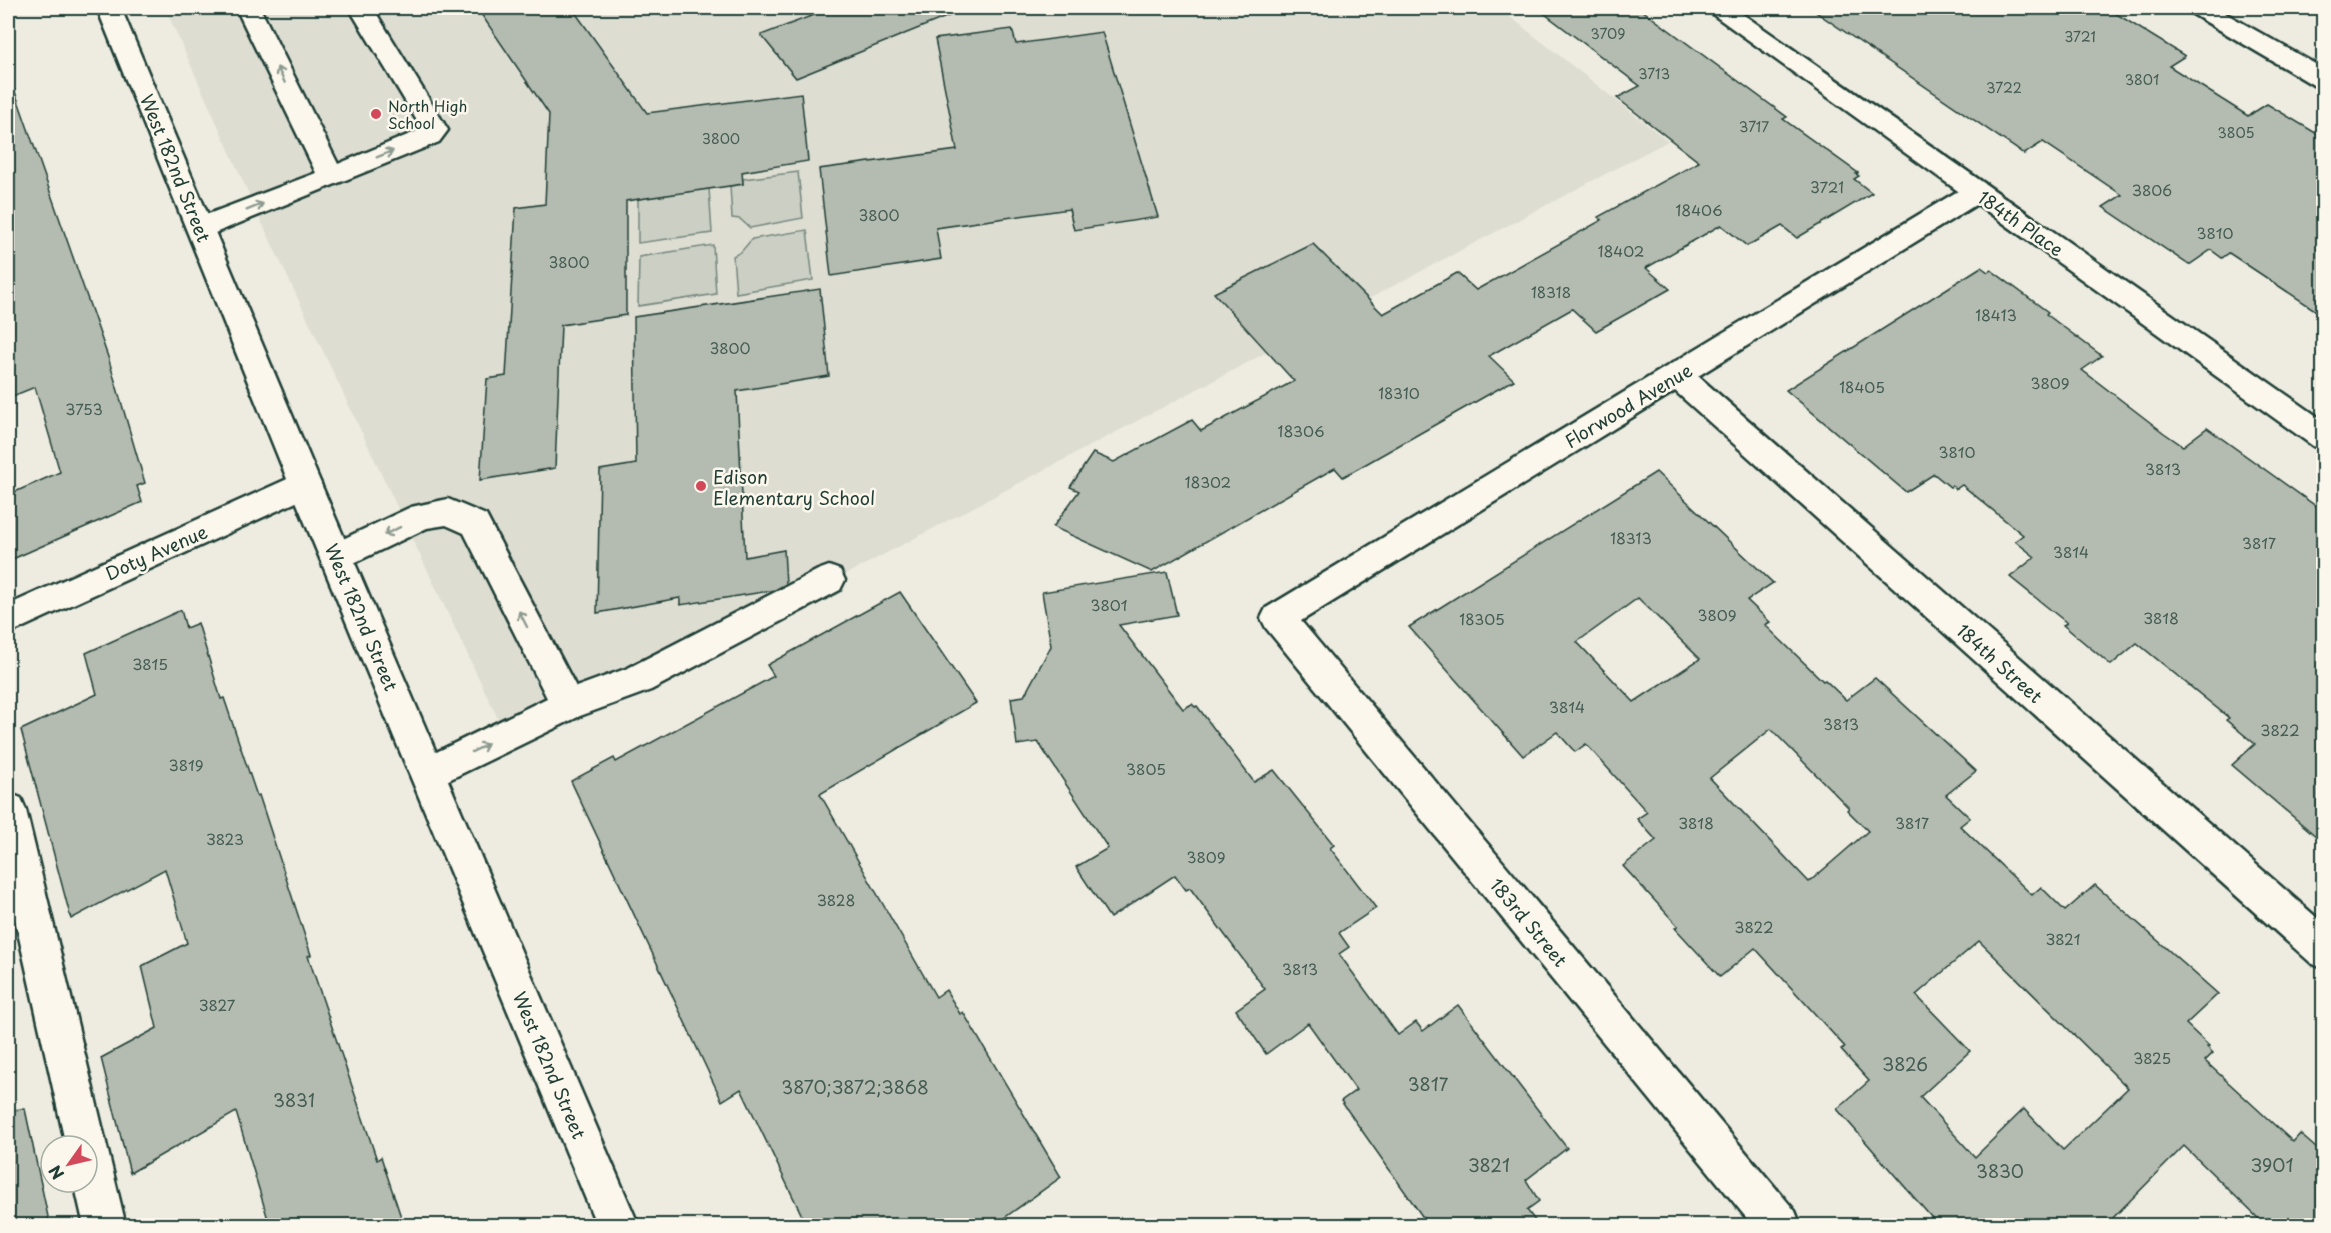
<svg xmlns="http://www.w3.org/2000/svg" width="2331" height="1233" viewBox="0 0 2331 1233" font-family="'Playpen Sans',sans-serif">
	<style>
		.built { fill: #ddddd2 }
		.green { fill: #cbcfc4; stroke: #75867c; stroke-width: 1.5 }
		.building { fill: #b4bbb0; stroke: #1f3d34; stroke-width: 1.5; fill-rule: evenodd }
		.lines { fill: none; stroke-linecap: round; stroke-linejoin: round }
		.minor-casing { stroke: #1f3d34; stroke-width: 5 }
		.major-casing { stroke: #1f3d34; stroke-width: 5 }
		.minor { fill: #fbf7ec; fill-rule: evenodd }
		.major { fill: #fbf7ec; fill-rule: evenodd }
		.oneway { stroke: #8d9a90 }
		.poi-dot { fill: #d1495b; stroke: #fbf7ec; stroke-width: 2 }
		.labels { text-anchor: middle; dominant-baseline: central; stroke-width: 5; stroke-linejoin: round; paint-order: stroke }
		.far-number-label { font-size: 14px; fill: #445c53 }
		.far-poi-label { font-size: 15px; fill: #1f3d34; stroke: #fbf7ec; text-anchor: start }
		.number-label { font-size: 15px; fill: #445c53 }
		.street-label { font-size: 18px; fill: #1f3d34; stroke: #fbf7ec }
		.poi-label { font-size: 18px; fill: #1f3d34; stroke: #fbf7ec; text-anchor: start }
		.near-number-label { font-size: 18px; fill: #445c53 }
	</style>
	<rect width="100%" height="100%" fill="#eeece1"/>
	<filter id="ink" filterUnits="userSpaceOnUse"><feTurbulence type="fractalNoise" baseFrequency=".0167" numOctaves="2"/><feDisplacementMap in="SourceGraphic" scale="12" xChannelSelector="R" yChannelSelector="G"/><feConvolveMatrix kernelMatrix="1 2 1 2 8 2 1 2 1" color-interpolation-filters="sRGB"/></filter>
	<g filter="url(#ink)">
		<!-- built -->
		<polygon class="built" points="165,8 1499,8 1668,141 513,750 261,221"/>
		<!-- green -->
		<g class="green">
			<polygon points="798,172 803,218 750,228 740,219 732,218 730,186 743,184 743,179"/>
			<polygon points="709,188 712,233 638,243 638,194"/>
			<polygon points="807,230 813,280 736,293 733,256 741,252 752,239"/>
			<polygon points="713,245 716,294 638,306 639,257"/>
		</g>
		<!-- building -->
		<g class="building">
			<polygon points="477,8 572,8 647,113 801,93 808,161 742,172 743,184 626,201 626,315 561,325 555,468 480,480 487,379 506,376 516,208 545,204 549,114"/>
			<polygon points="832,8 966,8 966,9 796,78 761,35"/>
			<polygon points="1537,8 1639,8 1787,117 1783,119 1858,173 1856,174 1859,176 1854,179 1872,193 1797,238 1782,226 1747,246 1721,225 1646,268 1670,289 1596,331 1572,309 1489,356 1514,380 1343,477 1335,468 1152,572 1053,527 1079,491 1070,487 1093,453 1114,462 1192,420 1201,431 1294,381 1214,293 1313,244 1383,314 1457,273 1476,290 1602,220 1598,217 1699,162 1617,98 1640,86"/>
			<polygon points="1810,8 2107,8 2185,56 2169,66 2248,116 2267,104 2324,138 2324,316 2229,253 2222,258 2211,250 2189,265 2103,207 2122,195 2043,142 2024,154"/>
			<polygon points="1012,29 1016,44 1102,32 1158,217 1074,230 1069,209 936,228 941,259 831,276 819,169 957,150 935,39"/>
			<polygon points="14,89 108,357 145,483 137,486 142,502 8,561 8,495 60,472 35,387 8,398 8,90"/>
			<polygon points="1981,267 1988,272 1991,270 2048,312 2046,314 2102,356 2082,370 2164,433 2183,446 2207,428 2324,512 2324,843 2232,765 2255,744 2226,720 2229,718 2137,643 2111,665 2063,625 2067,623 2010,577 2035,557 2015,541 2023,535 1962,485 1956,489 1952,486 1950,487 1934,474 1906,492 1786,390"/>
			<polygon points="820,289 829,376 737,391 745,557 784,550 786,584 775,590 719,599 680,605 680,598 597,613 600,470 636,464 634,317"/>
			<path d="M1656,472L1773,583L1747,600L1770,622L1765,625L1823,681L1825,680L1846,700L1875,678L1976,771L1946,795L1970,818L1960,826L2032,895L2041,887L2065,911L2095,885L2218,994L2186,1024L2209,1046L2207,1047L2213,1053L2205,1061L2293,1142L2300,1134L2324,1155V1226H2266L2184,1146L2105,1226H1939L1837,1109L1869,1081L1841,1050L1845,1047L1755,948L1720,977L1675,928L1678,926L1623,866L1656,840L1637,819L1647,812L1586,744L1575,752L1557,732L1523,756L1409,627ZM1638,598L1700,659L1634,702L1577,642ZM1771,729L1849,808L1847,810L1868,831L1809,882L1710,778ZM1979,941L2128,1088L2063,1150L2024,1109L1975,1157L1920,1097L1970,1051L1916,995Z"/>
			<polygon points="1167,572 1177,615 1119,625 1183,709 1192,704 1195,707 1197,706 1254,782 1274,770 1334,845 1330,848 1376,908 1339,933 1349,947 1339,954 1398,1035 1416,1022 1423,1031 1458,1005 1567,1148 1526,1180 1539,1201 1527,1210 1539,1226 1429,1226 1341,1101 1356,1090 1308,1023 1266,1054 1236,1010 1265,989 1190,888 1186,890 1175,875 1110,918 1076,867 1108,848 1038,742 1017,745 1011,698 1024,696 1051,646 1042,592"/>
			<polygon points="900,592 976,703 820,794 936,997 946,990 960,1014 963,1012 1061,1177 993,1226 807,1226 741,1089 722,1101 571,781 614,758 616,762 774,676 767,665"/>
			<polygon points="181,610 186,628 198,623 221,699 224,698 257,796 259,795 311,955 308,956 377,1160 381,1157 404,1226 270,1226 236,1112 130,1173 101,1058 157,1028 142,966 187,943 165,869 71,919 21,730 97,694 86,653"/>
			<polygon points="25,1109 50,1226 8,1226 8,1110"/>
		</g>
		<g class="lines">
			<defs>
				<g id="minor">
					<polygon points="236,8 260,8 338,164 422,129 349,8 373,8 448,130 439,142 210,235 200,238 190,235 186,228 190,221 316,173"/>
					<polygon points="1707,8 1734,8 2324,421 2324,449 2313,446 1977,204 1698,376 2324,924 2324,969 2311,963 1675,391 1301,621 1795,1211 1801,1226 1753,1226 1266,628 1261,618 1266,608 1958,191 1711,13"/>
					<polygon points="2187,8 2216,8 2324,69 2324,88 2315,86 2191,13"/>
					<polygon points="305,471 316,475 321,484 316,493 8,634 8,605"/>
					<polygon points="448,499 486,515 576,687 628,668 818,570 829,566 840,570 845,580 840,590 651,690 580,716 428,790 416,786 410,774 416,762 547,698 464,533 446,525 427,528 337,571 326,567 321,557 326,547 411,507"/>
					<polygon points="8,793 21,798 26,810 126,1226 84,1226 74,1182 87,1182 87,1146 66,1146 8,888"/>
				</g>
				<polygon id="major" points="97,8 121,8 321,484 639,1226 597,1226 289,484"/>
			</defs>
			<!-- minor casing -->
			<use href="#minor" class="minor-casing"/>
			<!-- major casing -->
			<use href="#major" class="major-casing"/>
			<!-- minor -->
			<use href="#minor" class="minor"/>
			<!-- major -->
			<use href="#major" class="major"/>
		</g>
		<!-- one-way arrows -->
		<defs><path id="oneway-shaft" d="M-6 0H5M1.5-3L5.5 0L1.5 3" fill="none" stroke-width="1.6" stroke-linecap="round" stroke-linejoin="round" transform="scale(1.5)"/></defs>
		<g class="oneway">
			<use href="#oneway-shaft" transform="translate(281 75) rotate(-116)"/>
			<use href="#oneway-shaft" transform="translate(385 154) rotate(-22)"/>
			<use href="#oneway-shaft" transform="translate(255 207) rotate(-22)"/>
			<use href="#oneway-shaft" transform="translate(392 531) rotate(154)"/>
			<use href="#oneway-shaft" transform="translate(523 619) rotate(-117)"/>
			<use href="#oneway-shaft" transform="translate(480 748) rotate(-26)"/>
		</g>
	</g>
	<!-- markers -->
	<g class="poi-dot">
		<circle cx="376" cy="114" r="6"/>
		<circle cx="701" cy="486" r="6"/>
	</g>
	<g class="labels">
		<!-- far-number labels -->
		<g class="far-number-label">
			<text x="1608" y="33">3709</text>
			<text x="2080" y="36">3721</text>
			<text x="1654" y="73">3713</text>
			<text x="2142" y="79">3801</text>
			<text x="2004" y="87">3722</text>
			<text x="1754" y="126">3717</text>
			<text x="2236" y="132">3805</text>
			<text x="721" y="138">3800</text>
		</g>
		<!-- far-poi labels -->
		<g class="far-poi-label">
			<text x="388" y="105">North High<tspan x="388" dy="17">School</tspan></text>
		</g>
		<!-- number labels -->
		<g class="number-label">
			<text x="1827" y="186">3721</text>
			<text x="2152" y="189">3806</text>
			<text x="1699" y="209">18406</text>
			<text x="879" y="214">3800</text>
			<text x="2215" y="232">3810</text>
			<text x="1621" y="250">18402</text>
			<text x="569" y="261">3800</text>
			<text x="1551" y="291">18318</text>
			<text x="1996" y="314">18413</text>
			<text x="730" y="347">3800</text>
			<text x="2050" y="382">3809</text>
			<text x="1862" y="386">18405</text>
			<text x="1399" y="392">18310</text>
			<text x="84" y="408">3753</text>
			<text x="1301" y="430">18306</text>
			<text x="1957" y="451">3810</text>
			<text x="2163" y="468">3813</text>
			<text x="1208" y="481">18302</text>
			<text x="1631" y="537">18313</text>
			<text x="2259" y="542">3817</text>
			<text x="2071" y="551">3814</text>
			<text x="1109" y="604">3801</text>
			<text x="1717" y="614">3809</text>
			<text x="2161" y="617">3818</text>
			<text x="1482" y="618">18305</text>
			<text x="150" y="663">3815</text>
			<text x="1567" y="706">3814</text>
			<text x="1841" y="723">3813</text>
			<text x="2280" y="729">3822</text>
			<text x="186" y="764">3819</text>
			<text x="1146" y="768">3805</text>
			<text x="1696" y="822">3818</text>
			<text x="1912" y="822">3817</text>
			<text x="225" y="838">3823</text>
			<text x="1206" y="856">3809</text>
			<text x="836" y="899">3828</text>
			<text x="1754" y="926">3822</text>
			<text x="2063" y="938">3821</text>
			<text x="1300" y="968">3813</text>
			<text x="217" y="1004">3827</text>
			<text x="2152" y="1057">3825</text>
		</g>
		<!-- street labels -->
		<g class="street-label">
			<text transform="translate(176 168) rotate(68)">West 182nd Street</text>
			<text transform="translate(2021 223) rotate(35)">184th Place</text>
			<text transform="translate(1628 405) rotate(-31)">Florwood Avenue</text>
			<text transform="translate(156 552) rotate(-24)">Doty Avenue</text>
			<text transform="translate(362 617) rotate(67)">West 182nd Street</text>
			<text transform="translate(2000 663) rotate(42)">184th Street</text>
			<text transform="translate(1529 922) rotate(50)">183rd Street</text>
			<text transform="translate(550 1065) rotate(67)">West 182nd Street</text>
		</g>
		<!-- poi labels -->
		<g class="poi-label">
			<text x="713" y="476">Edison<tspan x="713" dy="21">Elementary School</tspan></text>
		</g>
		<!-- near-number labels -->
		<g class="near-number-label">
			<text x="1905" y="1063">3826</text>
			<text x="1428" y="1083">3817</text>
			<text x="855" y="1086">3870;3872;3868</text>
			<text x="294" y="1099">3831</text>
			<text x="1489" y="1164">3821</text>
			<text x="2272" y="1164">3901</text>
			<text x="2000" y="1170">3830</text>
		</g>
	</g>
	<!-- margin -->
	<rect width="2331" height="1233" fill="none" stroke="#fbf7ec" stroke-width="30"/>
	<rect x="15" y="15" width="2301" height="1203" fill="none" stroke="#1f3d34" stroke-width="2" filter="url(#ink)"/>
	<!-- north arrow -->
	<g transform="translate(69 1164) rotate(236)"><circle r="28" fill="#fbf7ec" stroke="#a3ada2" stroke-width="1.5"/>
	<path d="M0-4.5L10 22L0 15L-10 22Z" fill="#d1495b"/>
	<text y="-9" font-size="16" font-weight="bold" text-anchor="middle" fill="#1f3d34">N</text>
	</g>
</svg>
